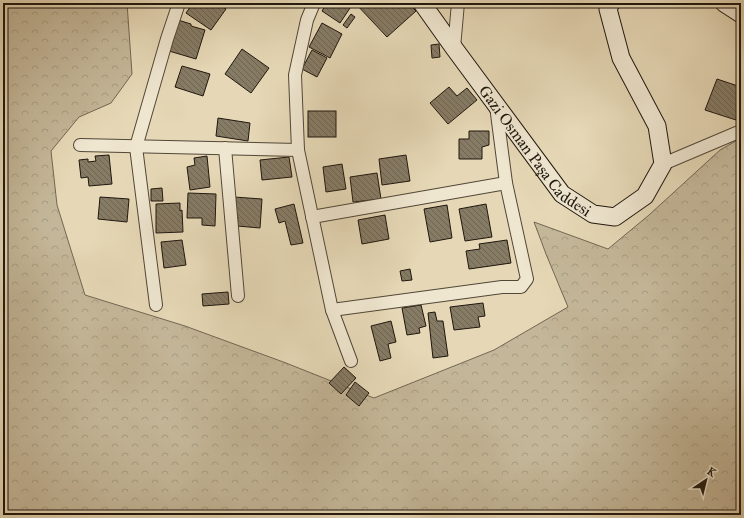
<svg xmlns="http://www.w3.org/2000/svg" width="744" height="518" viewBox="0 0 744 518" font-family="'IM FELL Great Primer',serif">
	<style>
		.forest { fill: url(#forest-crowns); stroke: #726754 }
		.building { fill: url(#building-back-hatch); stroke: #1f170e }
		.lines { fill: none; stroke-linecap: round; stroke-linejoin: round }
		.street-casing { stroke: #514738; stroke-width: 14 }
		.secondary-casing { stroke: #1f170e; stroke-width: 19 }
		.street { stroke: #efe6d0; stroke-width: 12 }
		.secondary { stroke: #efe6d0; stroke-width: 17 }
		.labels { text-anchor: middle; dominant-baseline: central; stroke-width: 3.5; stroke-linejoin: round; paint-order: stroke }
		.street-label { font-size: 16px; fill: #1f170e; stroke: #efe6d0 }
	</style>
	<defs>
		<pattern id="forest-crowns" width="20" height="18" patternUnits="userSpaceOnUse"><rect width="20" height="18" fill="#c4b799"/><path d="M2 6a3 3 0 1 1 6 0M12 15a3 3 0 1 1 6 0" fill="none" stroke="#a89d83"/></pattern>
		<pattern id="building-back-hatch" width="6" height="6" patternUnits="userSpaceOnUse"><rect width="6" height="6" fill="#867b65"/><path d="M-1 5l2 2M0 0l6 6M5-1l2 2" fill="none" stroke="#6d6452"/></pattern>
	</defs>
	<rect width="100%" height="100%" fill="#e6d8b6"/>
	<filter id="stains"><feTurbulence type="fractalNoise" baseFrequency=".005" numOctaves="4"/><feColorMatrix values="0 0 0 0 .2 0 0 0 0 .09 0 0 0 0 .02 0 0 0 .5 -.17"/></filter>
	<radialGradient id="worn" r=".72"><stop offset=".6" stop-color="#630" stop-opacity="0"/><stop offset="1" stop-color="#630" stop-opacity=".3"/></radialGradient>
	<!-- forest -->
	<polygon class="forest" points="3,3 127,3 132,74 111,103 79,117 51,151 57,205 85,295 185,326 286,363 374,398 494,350 568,307 546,254 534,222 608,249 649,215 720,150 741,138 741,515 3,515"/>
	<!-- building -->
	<g class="building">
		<polygon points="193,3 198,6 200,3 217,3 226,9 211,30 186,13"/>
		<polygon points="327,3 342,3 350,8 340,23 322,11"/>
		<polygon points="357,3 408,3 416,11 387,37 356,4"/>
		<polygon points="351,14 355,17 347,28 343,25"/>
		<polygon points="178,20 191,24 191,26 205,30 196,59 169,51"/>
		<polygon points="322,23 342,34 330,58 309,47"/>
		<polygon points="439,44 440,57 432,58 431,45"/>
		<polygon points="242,49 269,68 251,93 225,74"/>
		<polygon points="312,50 327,58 317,77 302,69"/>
		<polygon points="182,66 210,74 203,96 175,87"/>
		<polygon points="717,79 741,87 741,105 736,120 705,110"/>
		<polygon points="449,87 457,96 467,88 477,100 448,124 430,103"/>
		<rect x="308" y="111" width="28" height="26"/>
		<polygon points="218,118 250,123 248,141 216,136"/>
		<polygon points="469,131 489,131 489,145 482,147 482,159 459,159 459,139 469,139"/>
		<polygon points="109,155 112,184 89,186 88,177 81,178 79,160 88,159 88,162 96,161 95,156"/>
		<polygon points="406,155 410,181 382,185 379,159"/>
		<polygon points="207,156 210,187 190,190 187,167 195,165 194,158"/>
		<polygon points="289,157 292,177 262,180 260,160"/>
		<polygon points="342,164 346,189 326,192 323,167"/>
		<polygon points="377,173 381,199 353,202 350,177"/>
		<polygon points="162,188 163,201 151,201 151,189"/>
		<polygon points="188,193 216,194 215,226 202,225 202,218 187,218"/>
		<polygon points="100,197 129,199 127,222 98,219"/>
		<polygon points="234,197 262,199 260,228 237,226 238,217 233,217"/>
		<polygon points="180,203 180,211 182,210 183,232 156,233 156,204"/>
		<polygon points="294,204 303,243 291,245 285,221 279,223 275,209"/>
		<polygon points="486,204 492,237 465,241 459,209"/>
		<polygon points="447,205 452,238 430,242 424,209"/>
		<polygon points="385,215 389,239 362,244 358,220"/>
		<polygon points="182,240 186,265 164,268 161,242"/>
		<polygon points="507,240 511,263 469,269 466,251 480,249 479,244"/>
		<polygon points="410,269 412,280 402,281 400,271"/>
		<polygon points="228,292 229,304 203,306 202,294"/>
		<polygon points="483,303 485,316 478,317 480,327 454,330 450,307"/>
		<polygon points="421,305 426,326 419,328 420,333 407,335 402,308"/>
		<polygon points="435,312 437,321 443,321 448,356 433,358 428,313"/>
		<polygon points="391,321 396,342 388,344 391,358 380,361 371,326"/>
		<polygon points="344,367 356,378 341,394 329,383"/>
		<polygon points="355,382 369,393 359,406 346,395"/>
	</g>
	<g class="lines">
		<defs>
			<g id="street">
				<polyline points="314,3 307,20 295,75 298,150 332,310 351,361"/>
				<polyline points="454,48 458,3"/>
				<polyline points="80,145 298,150"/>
				<polyline points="225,148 238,296"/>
				<polyline points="663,164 741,131"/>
				<polyline points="312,217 506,183"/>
				<polyline points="156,305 136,147 167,39 179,3"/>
				<polyline points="332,310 502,287 521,287 527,279 506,183 496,106"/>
			</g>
			<g id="secondary">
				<path id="s1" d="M422,3L454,48L562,194L593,214L615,217L645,196L663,164L657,126L621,58L608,9L611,3"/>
				<polyline points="724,3 741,14"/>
			</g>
		</defs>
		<!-- street casing -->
		<use href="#street" class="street-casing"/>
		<!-- secondary casing -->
		<use href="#secondary" class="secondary-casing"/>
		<!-- street -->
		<use href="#street" class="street"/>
		<!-- secondary -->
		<use href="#secondary" class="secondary"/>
	</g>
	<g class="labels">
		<!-- street labels -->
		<g class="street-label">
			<text stroke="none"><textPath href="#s1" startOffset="187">Gazi Osman Paşa Caddesi</textPath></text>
		</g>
	</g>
	<!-- margin -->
	<rect width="744" height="518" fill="none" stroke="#e6d8b6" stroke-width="16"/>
	<rect x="4" y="4" width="736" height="510" fill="none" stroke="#1f170e" stroke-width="2"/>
	<rect x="8" y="8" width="728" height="502" fill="none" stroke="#1f170e"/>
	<!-- north arrow -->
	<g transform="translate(706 480) rotate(35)" stroke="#efe6d0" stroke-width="3" paint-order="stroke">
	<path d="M0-3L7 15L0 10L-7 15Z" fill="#1f170e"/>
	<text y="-6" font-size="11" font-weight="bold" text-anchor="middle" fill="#1f170e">K</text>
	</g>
	<rect width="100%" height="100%" filter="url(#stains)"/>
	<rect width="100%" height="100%" fill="url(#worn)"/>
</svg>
